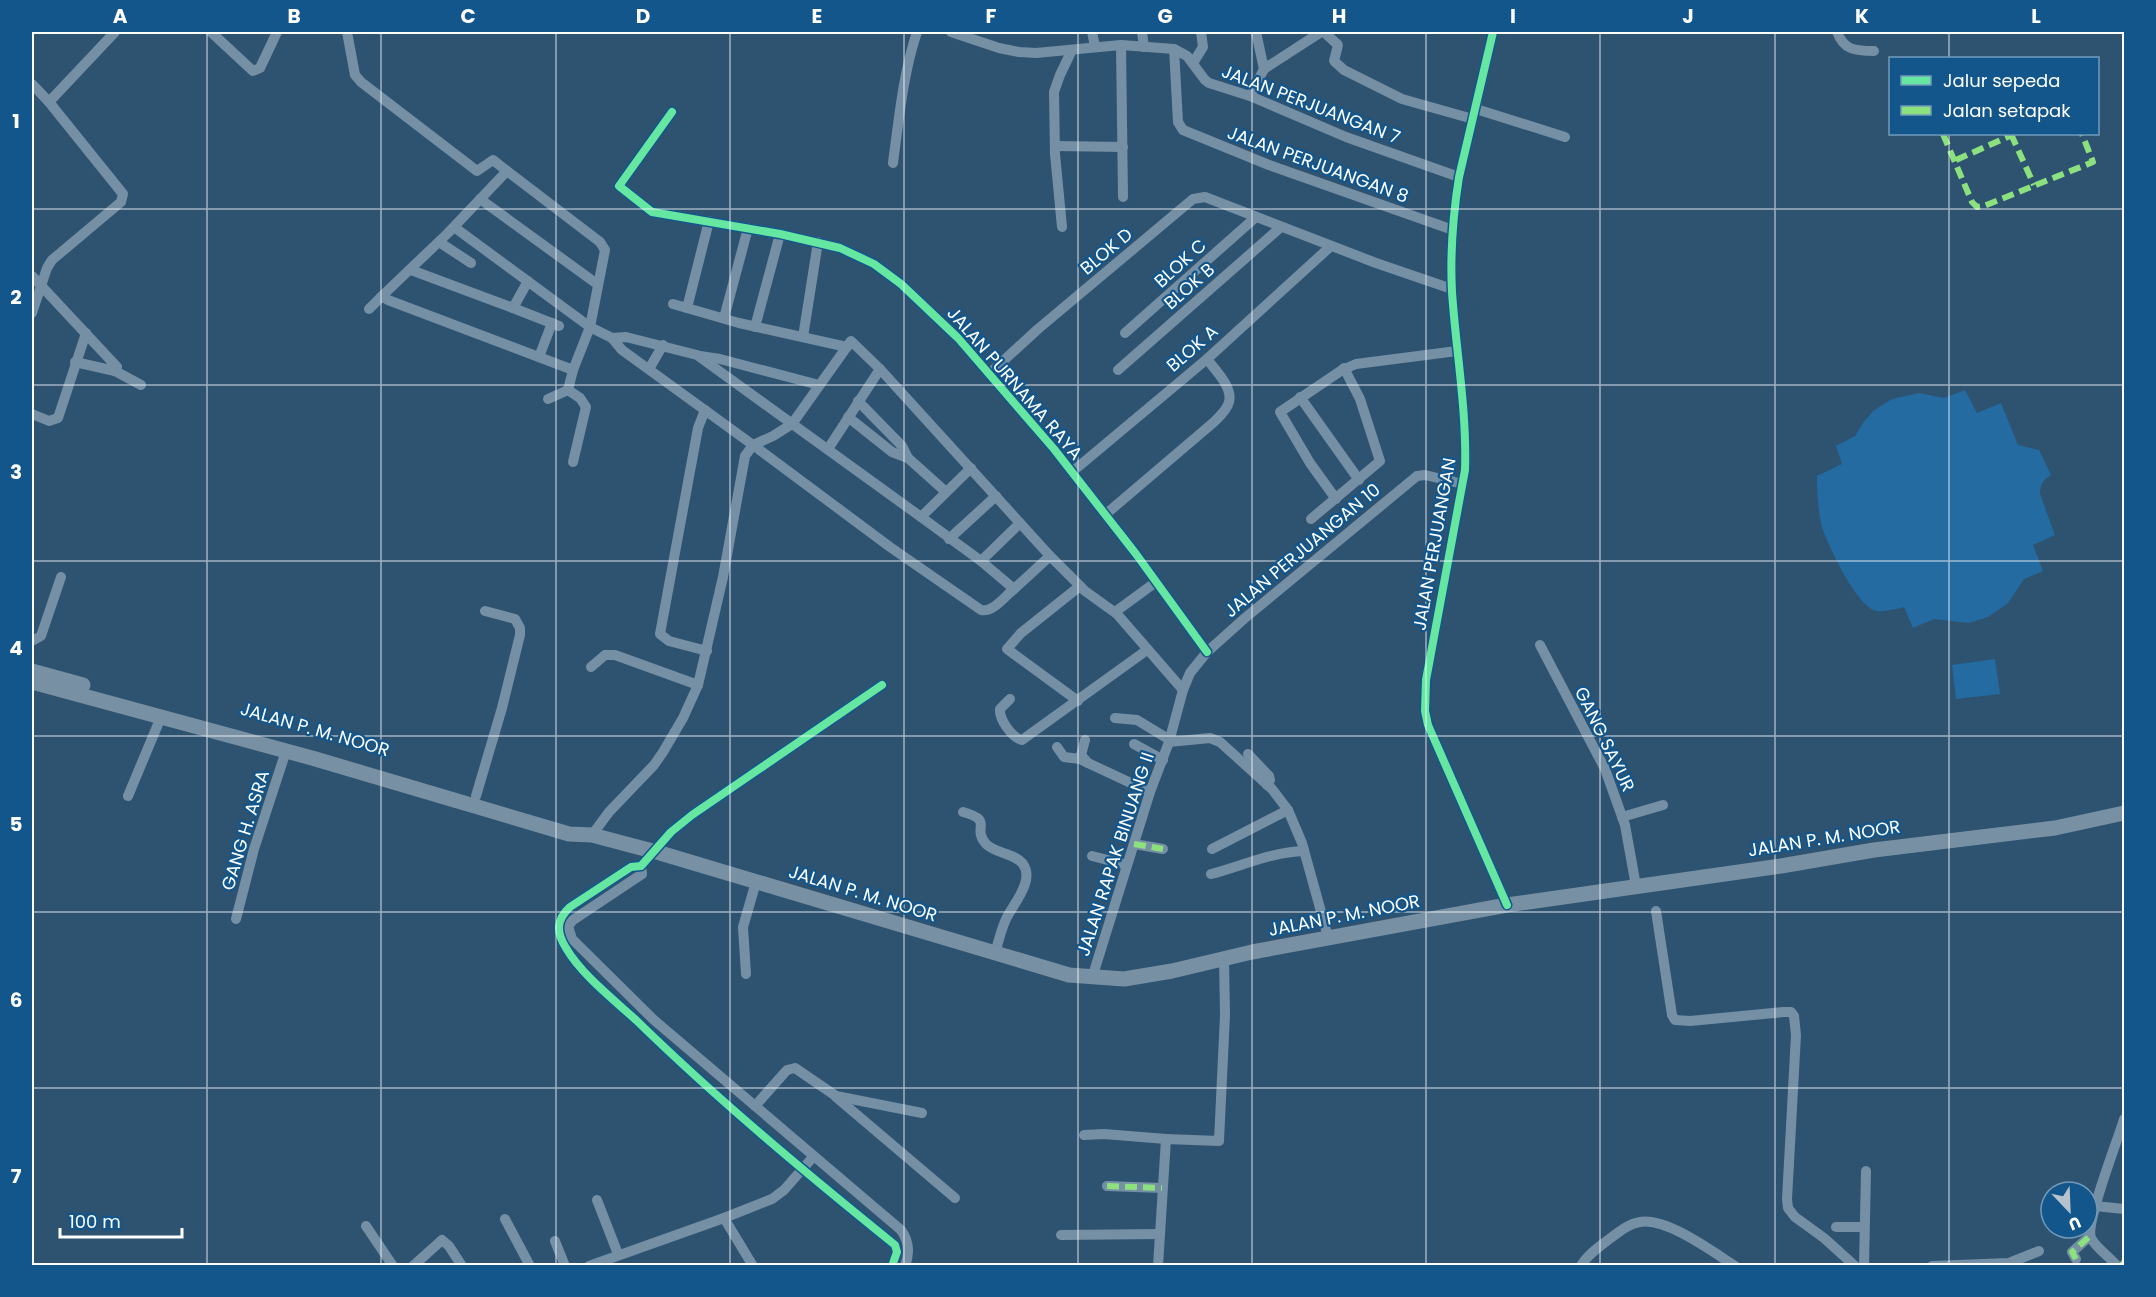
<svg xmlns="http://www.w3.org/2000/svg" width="2156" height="1297" viewBox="0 0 2156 1297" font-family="Poppins,sans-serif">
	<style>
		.green { fill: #236ba1 }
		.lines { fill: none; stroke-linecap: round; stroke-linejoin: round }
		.minor { stroke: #758fa5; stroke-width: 10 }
		.highway { stroke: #7890a4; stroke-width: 15 }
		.quiet { stroke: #8de07e; stroke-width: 6; stroke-dasharray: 12 6; stroke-linecap: butt }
		.cycleway-casing { stroke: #13568c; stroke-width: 11 }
		.cycleway { stroke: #66e7a1; stroke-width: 8 }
		.grid { fill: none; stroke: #fff; stroke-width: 1.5; stroke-opacity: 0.55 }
		.labels { text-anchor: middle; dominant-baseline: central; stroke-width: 4.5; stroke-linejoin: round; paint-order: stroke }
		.street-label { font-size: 18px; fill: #fff; stroke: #13568c }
		.neatline { fill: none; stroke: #fff; stroke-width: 2 }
		.grid-label { font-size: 20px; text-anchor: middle; font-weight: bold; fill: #fff }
	</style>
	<rect width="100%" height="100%" fill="#2e5371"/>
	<!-- green -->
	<g class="green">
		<path d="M1965,390L1977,413L2001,403L2018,445L2039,450L2051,475C2043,480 2040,485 2040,494L2055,535L2033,545L2043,571L2024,579L2008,603L1988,617L1969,623L1934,619L1913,628L1904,607C1896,609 1885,612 1877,611C1857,608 1828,545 1822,527C1818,511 1817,492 1817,476L1842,464L1836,446L1855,436L1863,423L1873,411L1892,399L1919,393L1944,398Z"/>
		<polygon points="1442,459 1456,459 1455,477 1442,475"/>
		<polygon points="1995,659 2000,694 1956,699 1952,665"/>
	</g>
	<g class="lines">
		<!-- minor -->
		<g class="minor">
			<polyline points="211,32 253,71 260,68 277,32"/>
			<polyline points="347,32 355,75 361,82 477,171 493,160 507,171"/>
			<polyline points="951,32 999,48 1019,52 1036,53 1121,45 1174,49 1187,56 1205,80 1209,83 1250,96 1346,137 1459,177"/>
			<polyline points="1092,32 1095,46"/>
			<polyline points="1142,32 1144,47"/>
			<polyline points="1256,32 1264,69"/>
			<polyline points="1324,32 1338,45 1334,61 1344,70 1402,99 1473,119"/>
			<path d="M1493,32L1459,177C1453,215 1450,254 1452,292C1456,351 1467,411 1465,470L1426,680L1425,711L1428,725L1507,905"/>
			<path d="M1837,32C1844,50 1855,51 1874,51"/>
			<polyline points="1121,45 1123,197"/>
			<polyline points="1174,49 1178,122 1183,130 1269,165 1453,230"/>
			<polyline points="1193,63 1203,47 1201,32"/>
			<polyline points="32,84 49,102 123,194 121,202 52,260 47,268 32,313"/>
			<polyline points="1250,96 1264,69 1321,32"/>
			<polyline points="49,102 115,32"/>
			<polyline points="1476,109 1565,137"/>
			<polyline points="672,112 619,186 652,212 780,234 840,248 874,264 901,284 958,338 1054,449 1136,554 1207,652"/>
			<polyline points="1055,146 1123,147"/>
			<path d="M893,163C899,118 903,74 917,32"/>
			<polygon points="507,171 600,242 605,250 590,327 573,370 388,300 382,296 448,233"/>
			<polyline points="480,199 597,284"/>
			<polyline points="454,227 590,327 612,338 622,350 753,445 745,456 723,577 698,685 683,718 663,752 654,765 609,812 592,835"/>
			<polyline points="1062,227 1055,154 1054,92 1060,75 1072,50"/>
			<polyline points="439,242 471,263"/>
			<polyline points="411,270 513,308 528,281"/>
			<polyline points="32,276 117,367 115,371 75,362"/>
			<polyline points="673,304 739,323 847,347"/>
			<polyline points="513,308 559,326"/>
			<polyline points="687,308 709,221"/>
			<polyline points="369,309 382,296"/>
			<polyline points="724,318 748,228"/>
			<polyline points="755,327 780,234"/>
			<polyline points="1125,333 1256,217"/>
			<polyline points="803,337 818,242"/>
			<polyline points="612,338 626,337 697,355 921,517 981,561 1014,589 1050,556 1085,591 1117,614 1183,690"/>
			<polyline points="700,356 720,359 819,385"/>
			<polyline points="539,357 552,323"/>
			<polyline points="649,369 663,345"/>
			<path d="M880,369L851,341L792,424L773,436L753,445L890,547L981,610C993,613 1005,596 1014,589"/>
			<polyline points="573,370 568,390 580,398 586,407 573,462"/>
			<polyline points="1118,370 1281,227"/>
			<polyline points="115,371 141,385"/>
			<polyline points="990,373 1038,329 1193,199 1205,197 1376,263 1452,289"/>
			<polyline points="1300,397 1359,480"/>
			<polyline points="548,399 568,390"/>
			<polyline points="858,401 902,446 908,458 946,492"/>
			<polyline points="705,410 698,428 660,634 669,641 707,651"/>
			<polyline points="32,414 49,421 58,418 86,333"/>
			<polyline points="848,417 892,452 908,458"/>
			<polyline points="828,449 880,369 1050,556"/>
			<polyline points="1072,472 1207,359 1331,246"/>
			<polyline points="1336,499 1310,463 1280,412 1342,370 1356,364 1457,351"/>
			<path d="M1106,514L1214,422C1219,417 1227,410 1229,402C1233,387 1215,370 1207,359"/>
			<polyline points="921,517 971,468"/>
			<polyline points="1311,519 1380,461 1360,399 1344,368"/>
			<polyline points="949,539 996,496"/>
			<polyline points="981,561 1020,523"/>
			<polyline points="1115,612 1156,582"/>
			<polyline points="32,641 41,636 61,577"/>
			<polyline points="1540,645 1605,769 1625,825 1636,886"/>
			<polyline points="591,667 605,655 615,655 698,685"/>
			<path d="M882,685L692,815L671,832L641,866L631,867L570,907C556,920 556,932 566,948C581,974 613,999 636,1020C718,1100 806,1173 895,1245L897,1252L892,1266"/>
			<path d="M1010,699L1000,709C999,719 1012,738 1022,740L1147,650"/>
			<polyline points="1078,701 1007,649 1021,633 1080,586"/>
			<polyline points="1115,718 1137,720 1170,740"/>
			<polyline points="1085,740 1081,755 1088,763 1150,792"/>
			<polyline points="1169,742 1210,738 1220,742 1272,789 1288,810 1302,843 1328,937"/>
			<polyline points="1134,744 1163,760"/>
			<polyline points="1057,747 1064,757 1080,759 1088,763"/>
			<polyline points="1248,754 1269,776 1270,780 1267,785"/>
			<polyline points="128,796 161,717"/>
			<polyline points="476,796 502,708 520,635 520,628 515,619 485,611"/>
			<path d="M963,812C995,821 971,827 986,844C996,854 1015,853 1023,864C1035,881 1013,904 1006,919C1001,930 998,942 995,954"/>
			<polyline points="1622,817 1663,805"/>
			<polyline points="1134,844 1163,849"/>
			<polyline points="1212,849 1288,810"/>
			<polyline points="1092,856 1127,865"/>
			<path d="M641,866L642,874L573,920L568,926L572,939L654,1020L901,1230C909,1241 910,1253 905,1266"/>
			<path d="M1211,874C1242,866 1271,852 1304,851"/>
			<polyline points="1656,911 1672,1015 1675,1020 1690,1021 1784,1012 1791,1012 1794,1016 1796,1035 1787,1199 1788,1208 1795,1217 1824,1238 1855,1266"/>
			<polyline points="236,919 254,849 286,751"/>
			<polyline points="746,974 743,927 756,882"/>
			<polyline points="1092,978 1150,792 1169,742 1183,690 1190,673 1207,652 1245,618 1417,476 1425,475 1463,484"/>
			<polyline points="836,1097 955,1198"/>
			<polyline points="755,1106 787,1070 795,1068 836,1096 922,1113"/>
			<polyline points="1084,1135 1104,1134 1166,1139"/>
			<polyline points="1107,1186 1162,1188"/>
			<polyline points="597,1200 618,1254"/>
			<polyline points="2095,1206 2124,1209"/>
			<polyline points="724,1218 753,1266"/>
			<polyline points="505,1219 530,1266"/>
			<polyline points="366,1226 393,1266"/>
			<polyline points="1836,1227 1863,1227"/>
			<polyline points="1061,1235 1160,1234"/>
			<polyline points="555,1241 565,1266"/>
			<polyline points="2076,1259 2072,1252 2090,1236"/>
			<polyline points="413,1266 442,1240 449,1246 462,1266"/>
			<polyline points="589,1266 724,1218 772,1199 784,1190 813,1157"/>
			<polyline points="1158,1266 1166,1139 1219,1141 1225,1015 1224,958"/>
			<path d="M1581,1266C1586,1256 1599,1247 1608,1240C1618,1233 1627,1224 1640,1222C1666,1217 1713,1252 1735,1266"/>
			<polyline points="1864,1266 1866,1171"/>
			<polyline points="1932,1266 2009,1263 2039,1251"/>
			<path d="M2117,1266C2110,1257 2096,1248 2091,1238C2085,1222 2118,1140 2124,1119"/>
		</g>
		<!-- highway -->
		<g class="highway">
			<polyline points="32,671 83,685"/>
			<polyline points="32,682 312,758 569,834 592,835 660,853 1069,975 1124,979 1172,971 1252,952 1507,905 1781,866 1874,850 2055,828 2124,813"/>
		</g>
		<!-- quiet -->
		<g class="quiet">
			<polyline points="1943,134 1972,202 1977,207 1984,206 2093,162 2082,134"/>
			<polyline points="2011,134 2034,185"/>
			<polyline points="1956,160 2012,135"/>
			<polyline points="1134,844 1163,849"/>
			<polyline points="1107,1186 1162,1188"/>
			<polyline points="2076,1259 2072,1252 2090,1236"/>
			<polyline points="2121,1266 2124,1262"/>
		</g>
		<defs>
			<g id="cycleway">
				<path d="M1493,32L1459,177C1453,215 1450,254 1452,292C1456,351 1467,411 1465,470L1426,680L1425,711L1428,725L1507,905"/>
				<polyline points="672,112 619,186 652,212 780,234 840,248 874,264 901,284 958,338 1054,449 1136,554 1207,652"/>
				<path d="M882,685L692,815L671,832L641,866L631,867L570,907C556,920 556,932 566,948C581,974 613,999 636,1020C718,1100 806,1173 895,1245L897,1252L892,1266"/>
			</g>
		</defs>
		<!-- cycleway casing -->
		<use href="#cycleway" class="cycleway-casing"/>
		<!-- cycleway -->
		<use href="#cycleway" class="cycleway"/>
	</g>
	<!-- grid -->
	<path class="grid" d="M207,32V1266M381,32V1266M556,32V1266M730,32V1266M904,32V1266M1078,32V1266M1252,32V1266M1426,32V1266M1600,32V1266M1775,32V1266M1949,32V58M1949,134V1266M32,209H2124M32,385H2124M32,561H2124M32,736H2124M32,912H2124M32,1088H2124"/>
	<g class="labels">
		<!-- street labels -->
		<g class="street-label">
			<text transform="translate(1311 104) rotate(21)">JALAN PERJUANGAN 7</text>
			<text transform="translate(1318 164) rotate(20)">JALAN PERJUANGAN 8</text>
			<text transform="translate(1106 251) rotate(-40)">BLOK D</text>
			<text transform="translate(1180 263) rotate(-42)">BLOK C</text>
			<text transform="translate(1189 286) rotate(-41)">BLOK B</text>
			<text transform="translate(1192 348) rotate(-41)">BLOK A</text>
			<text transform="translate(1015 383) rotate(49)">JALAN PURNAMA RAYA</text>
			<text transform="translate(1434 544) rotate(-80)">JALAN PERJUANGAN</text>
			<text transform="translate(1302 550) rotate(-40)">JALAN PERJUANGAN 10</text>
			<text transform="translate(315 729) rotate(16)">JALAN P. M. NOOR</text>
			<text transform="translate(1605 739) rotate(64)">GANG SAYUR</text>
			<text transform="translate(245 830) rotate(-73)">GANG H. ASRA</text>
			<text transform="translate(1824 838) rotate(-9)">JALAN P. M. NOOR</text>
			<text transform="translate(1115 854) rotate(-72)">JALAN RAPAK BINUANG II</text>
			<text transform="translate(863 893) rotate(17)">JALAN P. M. NOOR</text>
			<text transform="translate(1344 915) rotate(-11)">JALAN P. M. NOOR</text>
		</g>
	</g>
	<!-- border -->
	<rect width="2156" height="1297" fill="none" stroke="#13568c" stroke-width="66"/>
	<!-- legend -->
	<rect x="1889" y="57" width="210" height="78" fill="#13568c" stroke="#719aba" stroke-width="1.5"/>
	<rect x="1901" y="76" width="30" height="9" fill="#66e7a1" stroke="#719aba" stroke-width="1.5"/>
	<text x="1943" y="87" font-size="18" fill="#ffffff">Jalur sepeda</text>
	<rect x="1901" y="106" width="30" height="9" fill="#8de07e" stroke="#719aba" stroke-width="1.5"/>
	<text x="1943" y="117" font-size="18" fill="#ffffff">Jalan setapak</text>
	<!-- north arrow -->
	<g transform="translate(2069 1210) rotate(157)"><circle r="28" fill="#13568c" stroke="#719aba" stroke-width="1.5"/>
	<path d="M0-4.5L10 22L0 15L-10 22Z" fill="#b6c3cd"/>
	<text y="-9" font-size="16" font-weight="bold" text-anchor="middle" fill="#ffffff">U</text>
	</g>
	<!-- scale -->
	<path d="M60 1228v9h122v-9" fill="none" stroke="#ffffff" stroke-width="3"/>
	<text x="69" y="1228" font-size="18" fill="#ffffff" stroke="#13568c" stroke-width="4.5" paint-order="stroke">100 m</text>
	<rect x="33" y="33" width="2090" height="1231" class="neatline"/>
	<g class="grid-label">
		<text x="120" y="23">A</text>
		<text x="294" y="23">B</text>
		<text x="468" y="23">C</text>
		<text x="643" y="23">D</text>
		<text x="817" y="23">E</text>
		<text x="991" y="23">F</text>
		<text x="1165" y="23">G</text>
		<text x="1339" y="23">H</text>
		<text x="1513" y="23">I</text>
		<text x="1688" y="23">J</text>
		<text x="1862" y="23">K</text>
		<text x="2036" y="23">L</text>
		<text x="16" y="128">1</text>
		<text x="16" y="304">2</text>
		<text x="16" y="479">3</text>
		<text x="16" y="655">4</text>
		<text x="16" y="831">5</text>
		<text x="16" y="1007">6</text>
		<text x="16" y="1183">7</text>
	</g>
</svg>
